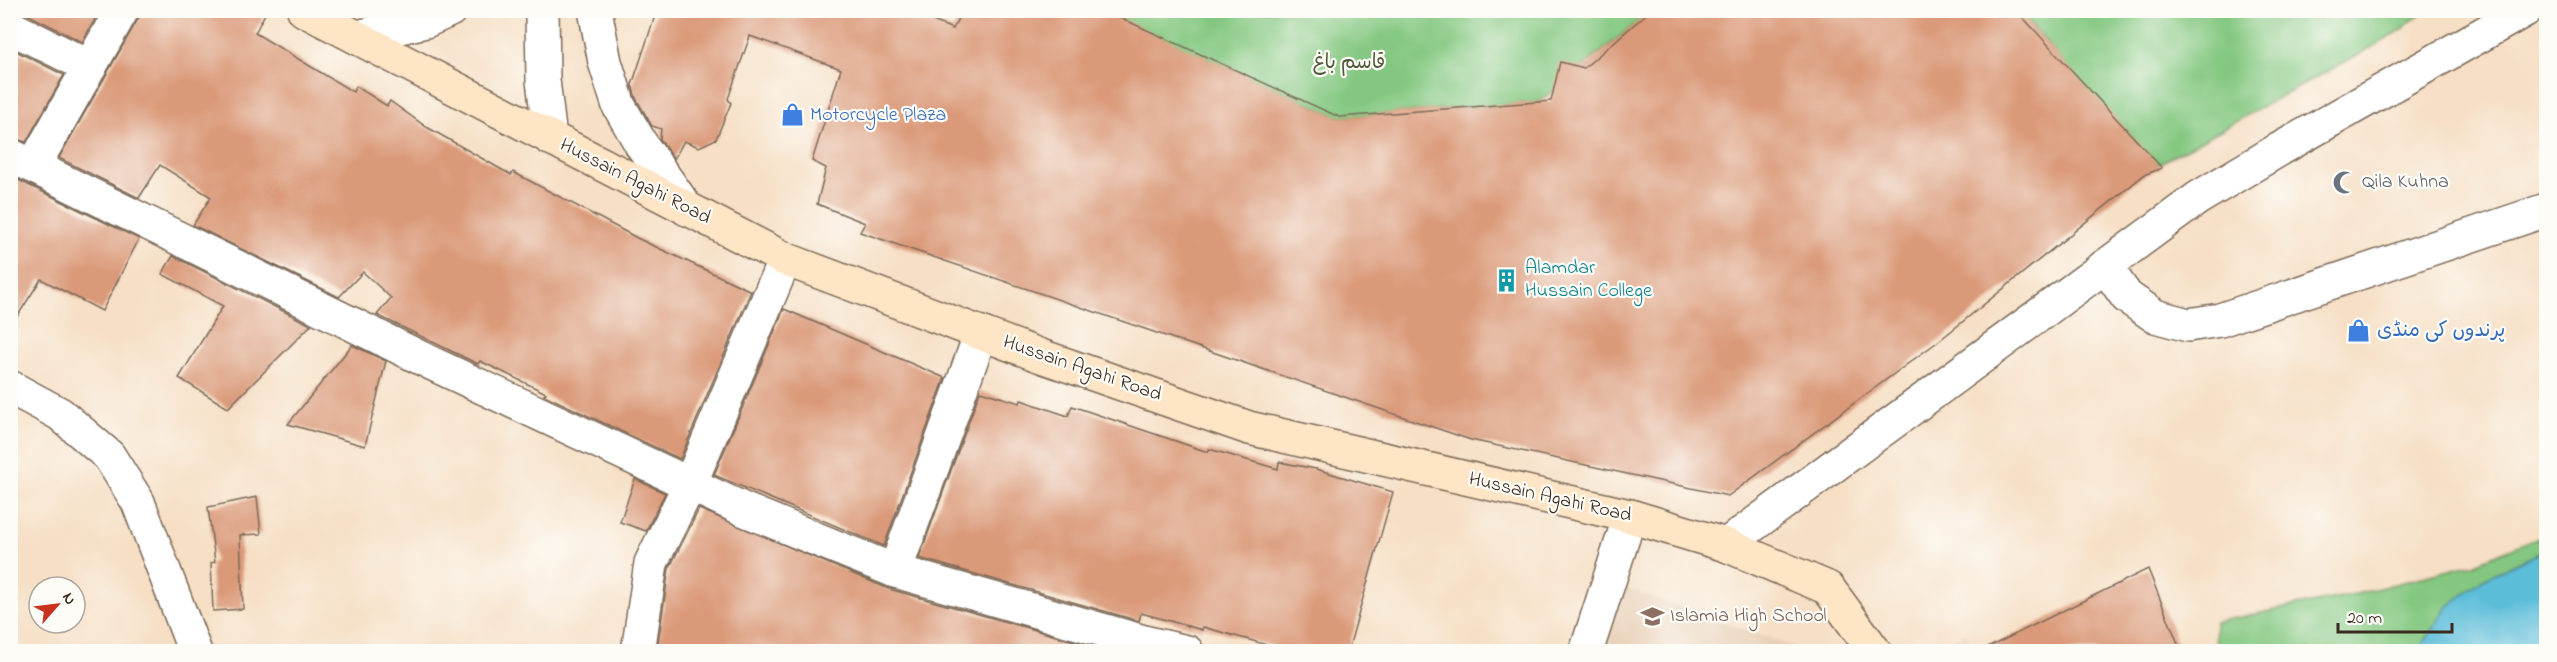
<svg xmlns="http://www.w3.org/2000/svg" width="2557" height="662" viewBox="0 0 2557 662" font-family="'Indie Flower','Playpen Sans Arabic',sans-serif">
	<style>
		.built { fill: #e8cfb6 }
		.green { fill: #83c780; stroke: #5f784f; stroke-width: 1.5 }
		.water { fill: #5bbdd9; stroke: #4b747c; stroke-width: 1.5 }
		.building { fill: #da9978 }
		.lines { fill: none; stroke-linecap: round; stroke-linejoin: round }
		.minor-casing { stroke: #7c6958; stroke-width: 36 }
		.secondary-casing { stroke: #7c6958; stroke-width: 36 }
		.minor { stroke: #fff; stroke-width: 33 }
		.secondary { stroke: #fde5c5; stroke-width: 33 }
		.labels { text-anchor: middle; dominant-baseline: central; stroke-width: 4.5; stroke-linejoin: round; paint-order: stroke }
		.park-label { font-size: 20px; fill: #51593b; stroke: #fdfcf7 }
		.shop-label { font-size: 20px; fill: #366cbe; stroke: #fdfcf7; text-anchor: start }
		.street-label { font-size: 20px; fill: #3b2a1e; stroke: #fdfcf7 }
		.worship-label { font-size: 20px; fill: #5b616d; stroke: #fdfcf7; text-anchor: start }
		.culture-label { font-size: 20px; fill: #0d838f; stroke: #fdfcf7; text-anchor: start }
		.education-label { font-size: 20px; fill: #785e54; stroke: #fdfcf7; text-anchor: start }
	</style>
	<rect width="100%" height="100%" fill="#fdfcf7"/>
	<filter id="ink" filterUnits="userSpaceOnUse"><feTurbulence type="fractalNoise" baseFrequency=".0167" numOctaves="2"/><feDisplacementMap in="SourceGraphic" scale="12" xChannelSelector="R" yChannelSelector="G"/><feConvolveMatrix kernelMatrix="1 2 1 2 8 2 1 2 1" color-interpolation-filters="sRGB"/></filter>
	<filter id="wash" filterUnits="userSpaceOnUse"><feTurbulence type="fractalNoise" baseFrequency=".008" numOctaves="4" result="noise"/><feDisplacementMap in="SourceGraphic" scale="24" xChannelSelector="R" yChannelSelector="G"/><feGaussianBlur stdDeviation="1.35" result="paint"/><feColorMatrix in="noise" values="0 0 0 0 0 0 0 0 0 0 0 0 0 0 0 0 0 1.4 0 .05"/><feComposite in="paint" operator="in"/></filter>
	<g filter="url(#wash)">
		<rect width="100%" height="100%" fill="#f6dfc5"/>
		<!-- built -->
		<g class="built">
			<polygon points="1609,582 1806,651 1586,652"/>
			<polygon points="1966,633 1974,651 1944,651 1943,648"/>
		</g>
		<!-- green -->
		<g class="green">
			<polygon points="1103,11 1651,11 1539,102 1339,117"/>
			<polygon points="1998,11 2424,11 2394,35 2153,167 2028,21"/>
			<polygon points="2546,534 2546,651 2216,651 2215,622 2356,594 2473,564"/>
		</g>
		<!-- water -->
		<polygon class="water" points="2546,550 2546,651 2418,651 2446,608 2483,579"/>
		<g id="blocks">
			<!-- building -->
			<g class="building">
				<polygon points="19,10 100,10 82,42"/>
				<polygon points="141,10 267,10 255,33 353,92 356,86 387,106 390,101 425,126 511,175 513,172 639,239 751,291 680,459 544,395 546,393 480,361 478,364 377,315 391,298 363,272 339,297 193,225 211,197 160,165 139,198 59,158 138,19"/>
				<polygon points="657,10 905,10 953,29 962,10 1103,10 1339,117 1551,101 1560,62 1584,68 1651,10 2016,10 2162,168 2144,175 1940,340 1728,496 1471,440 860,232 865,223 817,204 826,168 812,161 841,69 750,36 728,99 731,103 716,139 699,147 684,141 674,159 660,139 661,129 652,126 636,98 632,85"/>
				<polygon points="10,48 64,75 26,142 10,137"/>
				<polygon points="10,176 139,239 102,311 41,279 10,328"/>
				<polygon points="173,256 311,325 228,408 179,378 223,306 162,274"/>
				<polygon points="784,309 945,378 884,546 714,475"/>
				<polygon points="352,345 386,361 365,446 288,424"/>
				<polygon points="980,391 1020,403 1021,400 1068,416 1072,406 1208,452 1209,449 1278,469 1279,462 1316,469 1393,492 1348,651 1289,651 1203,627 1202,630 1141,613 1139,621 919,558"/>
				<polygon points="635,479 665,493 646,531 620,522"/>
				<polygon points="257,497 261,534 240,535 243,609 213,611 211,563 215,562 208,507"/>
				<polygon points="699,509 889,589 1109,651 657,650 669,569"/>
				<polygon points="2148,569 2181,651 1981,651"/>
			</g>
		</g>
	</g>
	<g filter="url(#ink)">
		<use href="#blocks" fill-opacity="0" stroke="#7c6958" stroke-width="1.5"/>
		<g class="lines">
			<defs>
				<g id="minor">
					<polyline points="542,10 543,80 550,138"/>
					<polyline points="595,10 605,62 619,106 641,144 687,209"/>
					<polyline points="10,27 90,67"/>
					<polyline points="357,37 426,21 450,10"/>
					<polyline points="10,155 431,363 745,510 895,571 1148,643 1187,652"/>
					<polyline points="34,165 122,10"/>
					<polyline points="2105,266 2127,297 2155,316 2188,325 2220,320 2546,210"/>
					<polyline points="10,387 60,414 109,456 138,502 195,652"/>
					<polyline points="1726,545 2198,198 2280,149 2525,10"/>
					<polyline points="895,571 981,333"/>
					<polyline points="638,652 651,563 690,484 785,259"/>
					<polyline points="1586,652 1630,516"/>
				</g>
				<polyline id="secondary" points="304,10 785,259 1041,356 1249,428 1630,516 1726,545 1828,588 1875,652"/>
			</defs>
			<!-- minor casing -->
			<use href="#minor" class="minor-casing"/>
			<!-- secondary casing -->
			<use href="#secondary" class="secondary-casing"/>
			<!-- minor -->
			<use href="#minor" class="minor"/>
			<!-- secondary -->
			<use href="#secondary" class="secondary"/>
		</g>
	</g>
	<!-- icons -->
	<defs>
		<symbol id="shop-bare" viewBox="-9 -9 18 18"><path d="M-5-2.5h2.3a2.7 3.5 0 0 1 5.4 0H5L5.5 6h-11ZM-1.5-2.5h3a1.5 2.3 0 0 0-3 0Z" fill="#3f7fe0" stroke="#fdfcf7" stroke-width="2.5" paint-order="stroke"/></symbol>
		<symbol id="mosque-bare" viewBox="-9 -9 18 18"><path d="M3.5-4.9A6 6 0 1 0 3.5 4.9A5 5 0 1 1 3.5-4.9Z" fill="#6b7280" stroke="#fdfcf7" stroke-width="2.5" paint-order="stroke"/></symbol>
		<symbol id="building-bare" viewBox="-9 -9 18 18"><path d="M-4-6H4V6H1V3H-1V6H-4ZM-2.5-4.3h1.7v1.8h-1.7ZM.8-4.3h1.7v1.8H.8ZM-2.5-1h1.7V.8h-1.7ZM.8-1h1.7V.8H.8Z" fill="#0f9aa8" stroke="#fdfcf7" stroke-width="2.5" paint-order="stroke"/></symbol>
		<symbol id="school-bare" viewBox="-9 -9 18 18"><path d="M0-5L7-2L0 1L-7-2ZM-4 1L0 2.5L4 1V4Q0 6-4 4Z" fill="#8d6e63" stroke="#fdfcf7" stroke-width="2.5" paint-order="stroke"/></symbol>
	</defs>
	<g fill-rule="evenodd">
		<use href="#shop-bare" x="776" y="98" width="33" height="33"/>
		<use href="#mosque-bare" x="2328" y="166" width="33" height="33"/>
		<use href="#building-bare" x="1490" y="264" width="33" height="33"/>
		<use href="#shop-bare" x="2342" y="314" width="33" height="33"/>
		<use href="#school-bare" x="1636" y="600" width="33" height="33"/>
	</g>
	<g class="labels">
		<!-- park labels -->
		<g class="park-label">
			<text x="1349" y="63">قاسم باغ</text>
		</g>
		<!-- shop labels -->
		<g class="shop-label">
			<text x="810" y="115">Motorcycle Plaza</text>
			<text x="2377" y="331">پرندوں کی منڈی</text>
		</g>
		<!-- street labels -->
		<g class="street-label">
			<text transform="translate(635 182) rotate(27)">Hussain Agahi Road</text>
			<text transform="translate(1082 369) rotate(19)">Hussain Agahi Road</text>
			<text transform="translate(1550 498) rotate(13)">Hussain Agahi Road</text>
		</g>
		<!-- worship labels -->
		<g class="worship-label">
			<text x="2362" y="182">Qila Kuhna</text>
		</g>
		<!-- culture labels -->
		<g class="culture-label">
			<text x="1525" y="268">Alamdar<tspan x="1525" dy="23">Hussain College</tspan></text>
		</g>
		<!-- education labels -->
		<g class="education-label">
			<text x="1670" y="616">Islamia High School</text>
		</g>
	</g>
	<!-- margin -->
	<rect width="2557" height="662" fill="none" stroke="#fdfcf7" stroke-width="36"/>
	<!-- north arrow -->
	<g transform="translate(57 605) rotate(62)"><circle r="28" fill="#fdfcf7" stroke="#afa8a0" stroke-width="1.5"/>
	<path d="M0-4.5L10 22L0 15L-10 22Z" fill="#c8321e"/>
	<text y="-9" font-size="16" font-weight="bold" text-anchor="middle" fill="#3b2a1e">N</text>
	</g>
	<!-- scale -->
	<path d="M2338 623v9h114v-9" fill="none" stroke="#3b2a1e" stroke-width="3"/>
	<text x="2347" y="623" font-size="18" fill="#3b2a1e" stroke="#fdfcf7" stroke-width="4.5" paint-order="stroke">20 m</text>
</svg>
